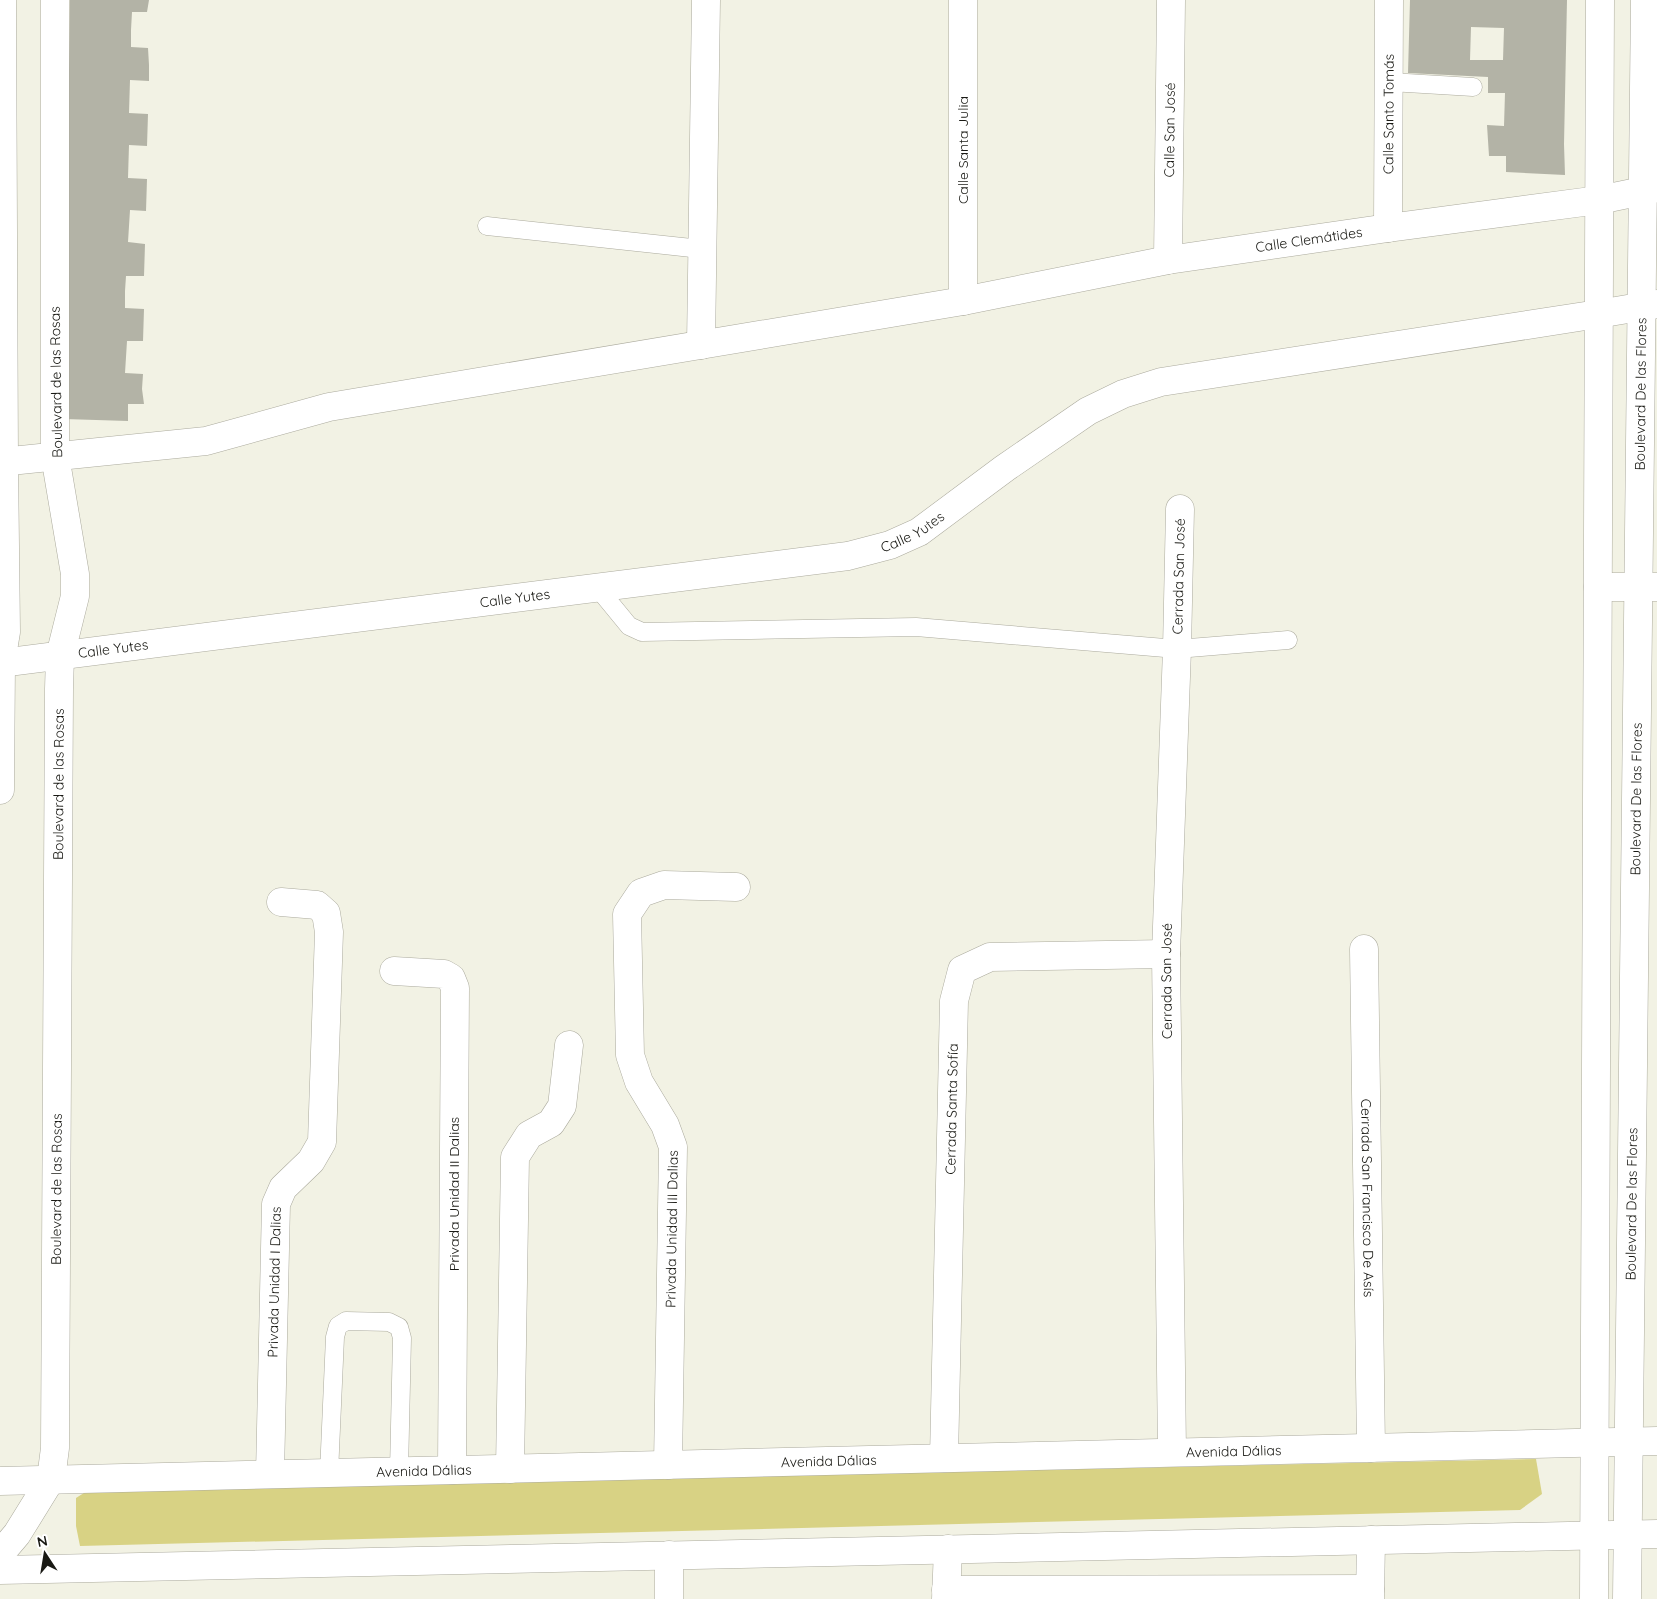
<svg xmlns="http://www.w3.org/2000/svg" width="1657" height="1599" viewBox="0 0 1657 1599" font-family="Quicksand,sans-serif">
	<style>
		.green { fill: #d8d284 }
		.building { fill: #b3b3a6; fill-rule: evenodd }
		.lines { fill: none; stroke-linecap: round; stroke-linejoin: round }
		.service-casing { stroke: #abaa9d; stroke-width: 19 }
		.minor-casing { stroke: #abaa9d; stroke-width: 29 }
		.tertiary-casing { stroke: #abaa9d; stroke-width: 29 }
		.secondary-casing { stroke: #abaa9d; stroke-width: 29 }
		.service { stroke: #fff; stroke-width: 18 }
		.minor { stroke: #fff; stroke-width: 28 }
		.tertiary { stroke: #fff; stroke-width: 28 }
		.secondary { stroke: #fff; stroke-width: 28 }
		.labels { text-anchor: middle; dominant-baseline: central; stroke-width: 5; stroke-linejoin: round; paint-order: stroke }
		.street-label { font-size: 14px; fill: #191914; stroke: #fff }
	</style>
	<rect width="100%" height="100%" fill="#f2f2e4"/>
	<!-- green -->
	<polygon class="green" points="1536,1459 1542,1494 1520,1510 80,1546 76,1526 76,1498 87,1491"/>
	<!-- building -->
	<g class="building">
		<polygon points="70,0 149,0 147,12 132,12 131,30 131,47 148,48 149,65 149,81 130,80 129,113 148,114 147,146 129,145 128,178 147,179 146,211 130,210 128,242 145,244 144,276 126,276 125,291 125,308 144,309 143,341 127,341 125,373 143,374 142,389 144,404 128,404 128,421 64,419"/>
		<path d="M1410,0H1567L1564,144L1565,175L1506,172V156H1489L1487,125L1504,126L1505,93H1488V77L1408,73ZM1471,27L1504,28L1503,60H1470Z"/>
	</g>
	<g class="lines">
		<defs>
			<g id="service">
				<polyline points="1390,82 1473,87"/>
				<polyline points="487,226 701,249"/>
				<polyline points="597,587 629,626 642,632 916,627 1177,649 1288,640"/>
				<polyline points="329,1473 335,1337 338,1326 346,1321 389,1322 399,1327 402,1338 399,1471"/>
			</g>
			<g id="minor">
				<polyline points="963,0 963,301"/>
				<path id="s1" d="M1388,228L1389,0"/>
				<path id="s2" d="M1168,260L1171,0"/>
				<polyline points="701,345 706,0"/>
				<polyline points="1598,587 1657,587"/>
				<path id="s3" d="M1364,949L1371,1448"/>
				<polyline points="394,971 444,974 451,978 455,988 452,1470"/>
				<path id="s4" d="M1172,1452L1166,954L1177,649L1180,509"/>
				<path id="s5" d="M944,1458L954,1001L962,970L990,957L1166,954"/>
				<path id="s6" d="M668,1465L673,1147L665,1125L639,1082L630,1055L627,914L641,893L664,885L736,887"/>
				<polyline points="510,1469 515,1157 529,1135 551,1123 562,1106 569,1045"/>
				<path id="s7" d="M270,1474L276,1204L283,1188L311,1161L322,1142L329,932L326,913L317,905L281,902"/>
				<polyline points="946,1590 1370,1589"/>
				<polyline points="669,1599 669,1555"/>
				<polyline points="946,1599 948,1549"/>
				<polyline points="1370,1599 1371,1540"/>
			</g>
			<g id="tertiary">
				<polyline points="0,790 1,662 6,632 4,462 2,0"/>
				<path id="s8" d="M0,1554L17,1534L51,1479L55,1448L59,689L60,656L75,596V574L55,456V0"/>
				<polyline points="1594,1599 1600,0"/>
				<path id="s9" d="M1627,1599L1645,0"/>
			</g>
			<g id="secondary">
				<path id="s10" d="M0,462L206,441L329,407L963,301L1168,260L1388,228L1599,200L1657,188"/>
				<path id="s11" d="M0,663L848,556L890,545L919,532L1005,468L1088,411L1123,394L1161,382L1598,314L1657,304"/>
				<path id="s12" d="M0,1481L1657,1441"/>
				<polyline points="0,1570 1657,1534"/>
			</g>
		</defs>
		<!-- service casing -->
		<use href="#service" class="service-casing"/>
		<!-- minor casing -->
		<use href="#minor" class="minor-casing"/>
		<!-- tertiary casing -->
		<use href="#tertiary" class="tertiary-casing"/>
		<!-- secondary casing -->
		<use href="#secondary" class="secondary-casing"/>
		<!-- service -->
		<use href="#service" class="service"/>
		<!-- minor -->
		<use href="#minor" class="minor"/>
		<!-- tertiary -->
		<use href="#tertiary" class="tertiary"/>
		<!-- secondary -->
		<use href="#secondary" class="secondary"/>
	</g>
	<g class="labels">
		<!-- street labels -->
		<g class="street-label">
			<text stroke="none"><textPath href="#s1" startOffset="114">Calle Santo Tomás</textPath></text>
			<text stroke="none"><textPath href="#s2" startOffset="130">Calle San José</textPath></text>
			<text transform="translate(963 150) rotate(-90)">Calle Santa Julia</text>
			<text stroke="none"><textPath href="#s10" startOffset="1329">Calle Clemátides</textPath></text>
			<text transform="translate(56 382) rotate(-91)">Boulevard de las Rosas</text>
			<text stroke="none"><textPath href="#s9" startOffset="1205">Boulevard De las Flores</textPath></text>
			<text stroke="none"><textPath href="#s11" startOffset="924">Calle Yutes</textPath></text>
			<text stroke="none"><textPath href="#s4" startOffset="876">Cerrada San José</textPath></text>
			<text stroke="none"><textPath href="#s11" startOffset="519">Calle Yutes</textPath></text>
			<text stroke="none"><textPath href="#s11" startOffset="114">Calle Yutes</textPath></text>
			<text stroke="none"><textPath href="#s8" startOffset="786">Boulevard de las Rosas</textPath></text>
			<text stroke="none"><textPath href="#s9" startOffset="800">Boulevard De las Flores</textPath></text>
			<text stroke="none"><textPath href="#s4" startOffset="471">Cerrada San José</textPath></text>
			<text stroke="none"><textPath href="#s5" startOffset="349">Cerrada Santa Sofía</textPath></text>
			<text stroke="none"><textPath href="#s8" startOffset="381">Boulevard de las Rosas</textPath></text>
			<text transform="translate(454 1194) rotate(-90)">Privada Unidad II Dalias</text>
			<text stroke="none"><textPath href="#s3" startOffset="249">Cerrada San Francisco De Asís</textPath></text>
			<text stroke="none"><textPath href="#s9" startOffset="395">Boulevard De las Flores</textPath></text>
			<text stroke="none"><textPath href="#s6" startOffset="236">Privada Unidad III Dalias</textPath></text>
			<text stroke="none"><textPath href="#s7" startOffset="192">Privada Unidad I Dalias</textPath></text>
			<text stroke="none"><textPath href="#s12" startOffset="1234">Avenida Dálias</textPath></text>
			<text stroke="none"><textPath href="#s12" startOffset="829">Avenida Dálias</textPath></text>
			<text stroke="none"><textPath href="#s12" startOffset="424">Avenida Dálias</textPath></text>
		</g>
	</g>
	<!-- north arrow -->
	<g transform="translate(45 1554) rotate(348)" stroke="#ffffff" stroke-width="4" paint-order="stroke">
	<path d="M0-4L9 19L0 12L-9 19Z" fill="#191914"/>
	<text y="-8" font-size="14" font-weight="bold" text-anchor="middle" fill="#191914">N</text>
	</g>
</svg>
